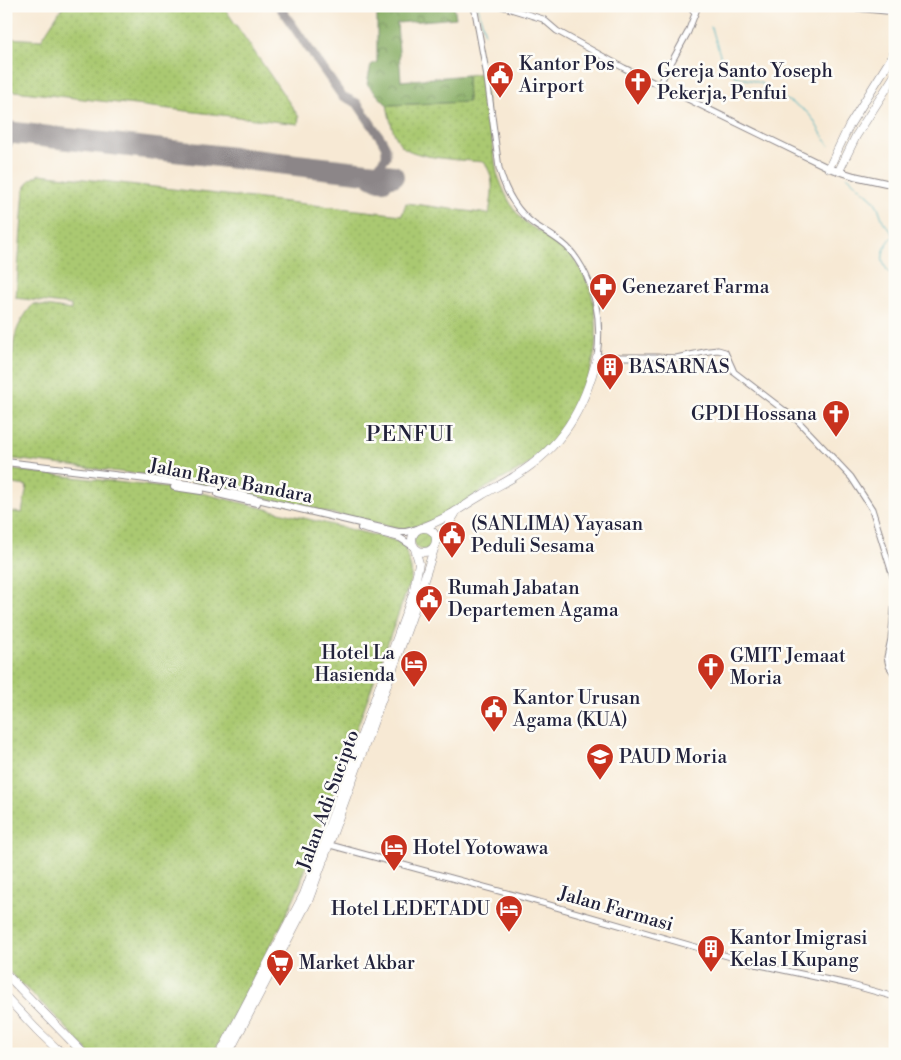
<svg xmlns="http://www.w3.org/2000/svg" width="901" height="1060" viewBox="0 0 901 1060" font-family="'Libre Bodoni',serif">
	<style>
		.grass { fill: url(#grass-dots); stroke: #667656 }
		.forest { fill: url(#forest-crowns); stroke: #54684f }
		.garden { fill: url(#garden-furrows); stroke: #667656 }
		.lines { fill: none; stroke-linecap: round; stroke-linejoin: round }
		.stream { stroke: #40aebd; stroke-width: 1 }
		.taxiway { stroke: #8c8688; stroke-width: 9 }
		.runway { stroke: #8c8688; stroke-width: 22 }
		.minor-casing { stroke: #8c8688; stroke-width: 7 }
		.major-casing { stroke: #8c8688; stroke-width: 8 }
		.highway-casing { stroke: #8c8688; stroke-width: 9 }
		.minor { stroke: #fff; stroke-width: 5 }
		.major { stroke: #fff; stroke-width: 6 }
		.highway { stroke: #fff; stroke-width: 8 }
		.labels { text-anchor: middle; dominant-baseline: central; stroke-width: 5; stroke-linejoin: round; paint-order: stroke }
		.poi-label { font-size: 19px; fill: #22223b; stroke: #fdfcf7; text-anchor: start }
		.street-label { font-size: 19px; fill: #22223b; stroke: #fdfcf7 }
		.quarter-label { font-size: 21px; letter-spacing: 1px; fill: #22223b; stroke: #fdfcf7 }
	</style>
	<defs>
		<pattern id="grass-dots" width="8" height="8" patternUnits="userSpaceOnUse" patternTransform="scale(1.25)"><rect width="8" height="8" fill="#aac971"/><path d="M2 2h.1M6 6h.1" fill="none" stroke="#92ac63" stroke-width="1.8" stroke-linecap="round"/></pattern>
		<pattern id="forest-crowns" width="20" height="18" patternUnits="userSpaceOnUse" patternTransform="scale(1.25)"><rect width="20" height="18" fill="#87ad63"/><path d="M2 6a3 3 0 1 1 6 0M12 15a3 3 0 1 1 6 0" fill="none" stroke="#6e8c53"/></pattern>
		<pattern id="garden-furrows" width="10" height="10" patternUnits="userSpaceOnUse" patternTransform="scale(1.25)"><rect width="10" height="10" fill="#aac971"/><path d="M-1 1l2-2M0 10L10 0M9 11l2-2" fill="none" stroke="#92ac63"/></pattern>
	</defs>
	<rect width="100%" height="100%" fill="#fdfcf7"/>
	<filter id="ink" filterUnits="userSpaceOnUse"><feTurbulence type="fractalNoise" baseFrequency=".02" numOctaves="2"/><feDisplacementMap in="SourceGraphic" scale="10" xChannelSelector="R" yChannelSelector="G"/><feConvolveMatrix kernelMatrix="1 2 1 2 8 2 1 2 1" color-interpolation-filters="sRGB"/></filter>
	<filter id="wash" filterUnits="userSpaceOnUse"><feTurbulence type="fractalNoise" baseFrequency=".0096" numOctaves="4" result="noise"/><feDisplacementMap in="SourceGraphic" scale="20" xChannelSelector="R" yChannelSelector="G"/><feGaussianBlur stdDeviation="1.12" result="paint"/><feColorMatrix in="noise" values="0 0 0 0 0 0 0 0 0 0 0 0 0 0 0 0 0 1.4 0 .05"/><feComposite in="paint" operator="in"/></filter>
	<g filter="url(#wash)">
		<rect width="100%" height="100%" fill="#f7e9d4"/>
		<!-- grass -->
		<g class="grass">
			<polygon points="63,6 223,6 299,117 298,124 6,90 6,38 41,40"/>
			<path d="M482,73L497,173C503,190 511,209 525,222C533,229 545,234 554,240C569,250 582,267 588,284C607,332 591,388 564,429C557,440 544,450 535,459C519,473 497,480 480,492C456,508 430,526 401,529L178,479L6,458V356H10L13,354C14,330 19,323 33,304L71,310V305L16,298L24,190L30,180L40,174L402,215L406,203L489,214C492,195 496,179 484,162C466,160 413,159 401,145C392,134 390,119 387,105L468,102L467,75Z"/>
			<polygon points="6,469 193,491 394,540 404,545 411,569 411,579 299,887 281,926 213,1054 90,1054 59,1020 6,969 6,511 22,513 27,486 6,483"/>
		</g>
		<!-- forest -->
		<polygon class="forest" points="377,6 454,6 456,18 397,23 401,81 467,75 468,102 387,105 367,84 371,65 377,62"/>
		<!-- garden -->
		<circle class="garden" cx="424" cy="540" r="10"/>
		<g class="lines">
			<!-- stream -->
			<g class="stream">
				<polyline points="478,7 485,34"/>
				<path d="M711,27C717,39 720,66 730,73C740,80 756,79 766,86C769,88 771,92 774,94C786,100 798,105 808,113C816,122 821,135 829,145"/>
				<polyline points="847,176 873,199 878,207 883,221 894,235"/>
				<path d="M895,235C888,240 881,252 883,262C885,268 891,275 895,280"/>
			</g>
			<!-- taxiway -->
			<g class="taxiway">
				<polyline points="279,6 342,96 357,103 382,140 386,148 386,157 378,167 355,172"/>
				<polyline points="7,145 11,139 21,134"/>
				<path d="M355,172C364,179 389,199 391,176L388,171L378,167"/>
			</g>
			<!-- runway -->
			<polyline class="runway" points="6,132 393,176"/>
		</g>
	</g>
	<g filter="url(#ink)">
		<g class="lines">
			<defs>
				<g id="minor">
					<path d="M474,6L486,71L499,168C505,191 516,211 535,225C546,232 557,238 567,247C575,255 581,265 586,275C599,302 601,328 597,357H657L676,358L709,351L718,350L725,352L734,372L798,421L851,477L872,509L895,583"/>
					<polyline points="501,6 543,19 557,31 624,68 829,168"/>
					<polyline points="690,6 695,13"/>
					<polyline points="836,6 895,12"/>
					<polyline points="659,85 688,32 698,6"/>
					<polyline points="895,599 891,639 887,657 889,666 895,675"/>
					<polyline points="330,845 525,898 755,964 848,984 895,997"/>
				</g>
				<g id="major">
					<polyline points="829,168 854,176 895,185"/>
					<polyline points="6,462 188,484 236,494 398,532 406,532 418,529"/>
					<polyline points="174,487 201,491"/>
					<polyline points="218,494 257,503"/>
					<polyline points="361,528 400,538 414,547"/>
				</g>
				<g id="highway">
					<polyline points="829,168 849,126 895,52"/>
					<polyline points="839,171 856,136 895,75"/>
					<circle cx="424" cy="540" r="12"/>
					<path d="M422,528C434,523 446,518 456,511C465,506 473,500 482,495C493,488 505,483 515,476C562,447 584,410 597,357"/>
					<polyline points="436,543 455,514"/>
					<polyline points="6,974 84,1054"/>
					<polyline points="6,997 36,1029 62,1054"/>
					<polyline points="220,1054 304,894 413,594 419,563 415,549"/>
					<polyline points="228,1054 309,899 411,619 435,546"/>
				</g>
			</defs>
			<!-- minor casing -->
			<use href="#minor" class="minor-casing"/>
			<!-- major casing -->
			<use href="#major" class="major-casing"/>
			<!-- highway casing -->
			<use href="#highway" class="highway-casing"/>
			<!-- minor -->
			<use href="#minor" class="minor"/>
			<!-- major -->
			<use href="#major" class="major"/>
			<!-- highway -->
			<use href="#highway" class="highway"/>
		</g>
	</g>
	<!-- icons -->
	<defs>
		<symbol id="civic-pin" viewBox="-11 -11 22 30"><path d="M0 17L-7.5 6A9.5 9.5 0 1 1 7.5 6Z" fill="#c8321e" stroke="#fdfcf7"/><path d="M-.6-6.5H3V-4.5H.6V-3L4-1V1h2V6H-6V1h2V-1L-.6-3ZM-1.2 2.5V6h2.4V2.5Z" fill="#fff"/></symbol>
		<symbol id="church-pin" viewBox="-11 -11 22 30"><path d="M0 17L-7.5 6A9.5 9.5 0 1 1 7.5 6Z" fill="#c8321e" stroke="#fdfcf7"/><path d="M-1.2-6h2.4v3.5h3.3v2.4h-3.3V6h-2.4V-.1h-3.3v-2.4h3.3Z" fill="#fff"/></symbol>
		<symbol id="pharmacy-pin" viewBox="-11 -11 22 30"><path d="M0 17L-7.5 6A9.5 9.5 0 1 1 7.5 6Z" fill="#c8321e" stroke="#fdfcf7"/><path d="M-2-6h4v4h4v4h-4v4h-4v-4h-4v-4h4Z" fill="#fff"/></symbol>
		<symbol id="building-pin" viewBox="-11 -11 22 30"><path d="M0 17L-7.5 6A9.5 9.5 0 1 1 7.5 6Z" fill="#c8321e" stroke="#fdfcf7"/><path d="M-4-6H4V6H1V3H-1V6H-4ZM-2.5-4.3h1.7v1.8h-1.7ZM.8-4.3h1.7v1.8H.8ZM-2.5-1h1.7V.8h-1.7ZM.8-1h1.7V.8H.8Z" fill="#fff"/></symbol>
		<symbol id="hotel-pin" viewBox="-11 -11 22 30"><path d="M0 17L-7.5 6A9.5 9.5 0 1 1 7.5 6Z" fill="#c8321e" stroke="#fdfcf7"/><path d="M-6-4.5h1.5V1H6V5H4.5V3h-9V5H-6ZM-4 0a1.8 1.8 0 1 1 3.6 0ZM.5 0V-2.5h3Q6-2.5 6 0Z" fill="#fff"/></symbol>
		<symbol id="school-pin" viewBox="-11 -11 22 30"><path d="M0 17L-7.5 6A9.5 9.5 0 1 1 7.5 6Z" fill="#c8321e" stroke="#fdfcf7"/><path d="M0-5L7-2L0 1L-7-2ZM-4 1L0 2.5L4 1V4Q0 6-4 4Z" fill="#fff"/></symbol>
		<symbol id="supermarket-pin" viewBox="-11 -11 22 30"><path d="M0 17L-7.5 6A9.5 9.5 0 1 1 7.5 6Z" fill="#c8321e" stroke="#fdfcf7"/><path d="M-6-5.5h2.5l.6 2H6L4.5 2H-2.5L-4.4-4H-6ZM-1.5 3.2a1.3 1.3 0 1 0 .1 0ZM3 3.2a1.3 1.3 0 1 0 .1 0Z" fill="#fff"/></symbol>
	</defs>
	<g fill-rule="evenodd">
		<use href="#civic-pin" x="484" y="59" width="32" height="43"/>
		<use href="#church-pin" x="622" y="66" width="32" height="43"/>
		<use href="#pharmacy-pin" x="587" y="271" width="32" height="43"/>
		<use href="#building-pin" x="594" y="351" width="32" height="43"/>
		<use href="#church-pin" x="820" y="398" width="32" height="43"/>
		<use href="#civic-pin" x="436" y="519" width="32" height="43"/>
		<use href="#civic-pin" x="413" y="583" width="32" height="43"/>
		<use href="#hotel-pin" x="398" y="648" width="32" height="43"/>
		<use href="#church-pin" x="695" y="651" width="32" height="43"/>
		<use href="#civic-pin" x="478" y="693" width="32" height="43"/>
		<use href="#school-pin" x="584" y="741" width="32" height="43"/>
		<use href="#hotel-pin" x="378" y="832" width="32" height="43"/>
		<use href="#hotel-pin" x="493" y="893" width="32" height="43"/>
		<use href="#building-pin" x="695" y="933" width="32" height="43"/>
		<use href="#supermarket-pin" x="264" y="947" width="32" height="43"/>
	</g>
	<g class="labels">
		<!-- poi labels -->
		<g class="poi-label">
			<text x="519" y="64">Kantor Pos<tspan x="519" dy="22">Airport</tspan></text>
			<text x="657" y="71">Gereja Santo Yoseph<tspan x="657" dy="22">Pekerja, Penfui</tspan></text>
			<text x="622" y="287">Genezaret Farma</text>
			<text x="629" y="367">BASARNAS</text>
			<text x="817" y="414" text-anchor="end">GPDI Hossana</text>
			<text x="471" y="524">(SANLIMA) Yayasan<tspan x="471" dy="22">Peduli Sesama</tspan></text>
			<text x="448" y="588">Rumah Jabatan<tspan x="448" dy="22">Departemen Agama</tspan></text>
			<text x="395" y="653" text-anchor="end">Hotel La<tspan x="395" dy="22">Hasienda</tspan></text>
			<text x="730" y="656">GMIT Jemaat<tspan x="730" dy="22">Moria</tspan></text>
			<text x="513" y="698">Kantor Urusan<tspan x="513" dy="22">Agama (KUA)</tspan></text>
			<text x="619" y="757">PAUD Moria</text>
			<text x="413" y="848">Hotel Yotowawa</text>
			<text x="490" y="909" text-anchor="end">Hotel LEDETADU</text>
			<text x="730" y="938">Kantor Imigrasi<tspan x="730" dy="22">Kelas I Kupang</tspan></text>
			<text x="299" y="963">Market Akbar</text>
		</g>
		<!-- street labels -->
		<g class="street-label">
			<text transform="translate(231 481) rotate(11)">Jalan Raya Bandara</text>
			<text transform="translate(328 800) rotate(-70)">Jalan Adi Sucipto</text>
			<text transform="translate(616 909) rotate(16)">Jalan Farmasi</text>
		</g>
		<!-- quarter labels -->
		<g class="quarter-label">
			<text x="410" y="435">PENFUI</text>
		</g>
	</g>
	<!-- margin -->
	<rect width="901" height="1060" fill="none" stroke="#fdfcf7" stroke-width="25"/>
</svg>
